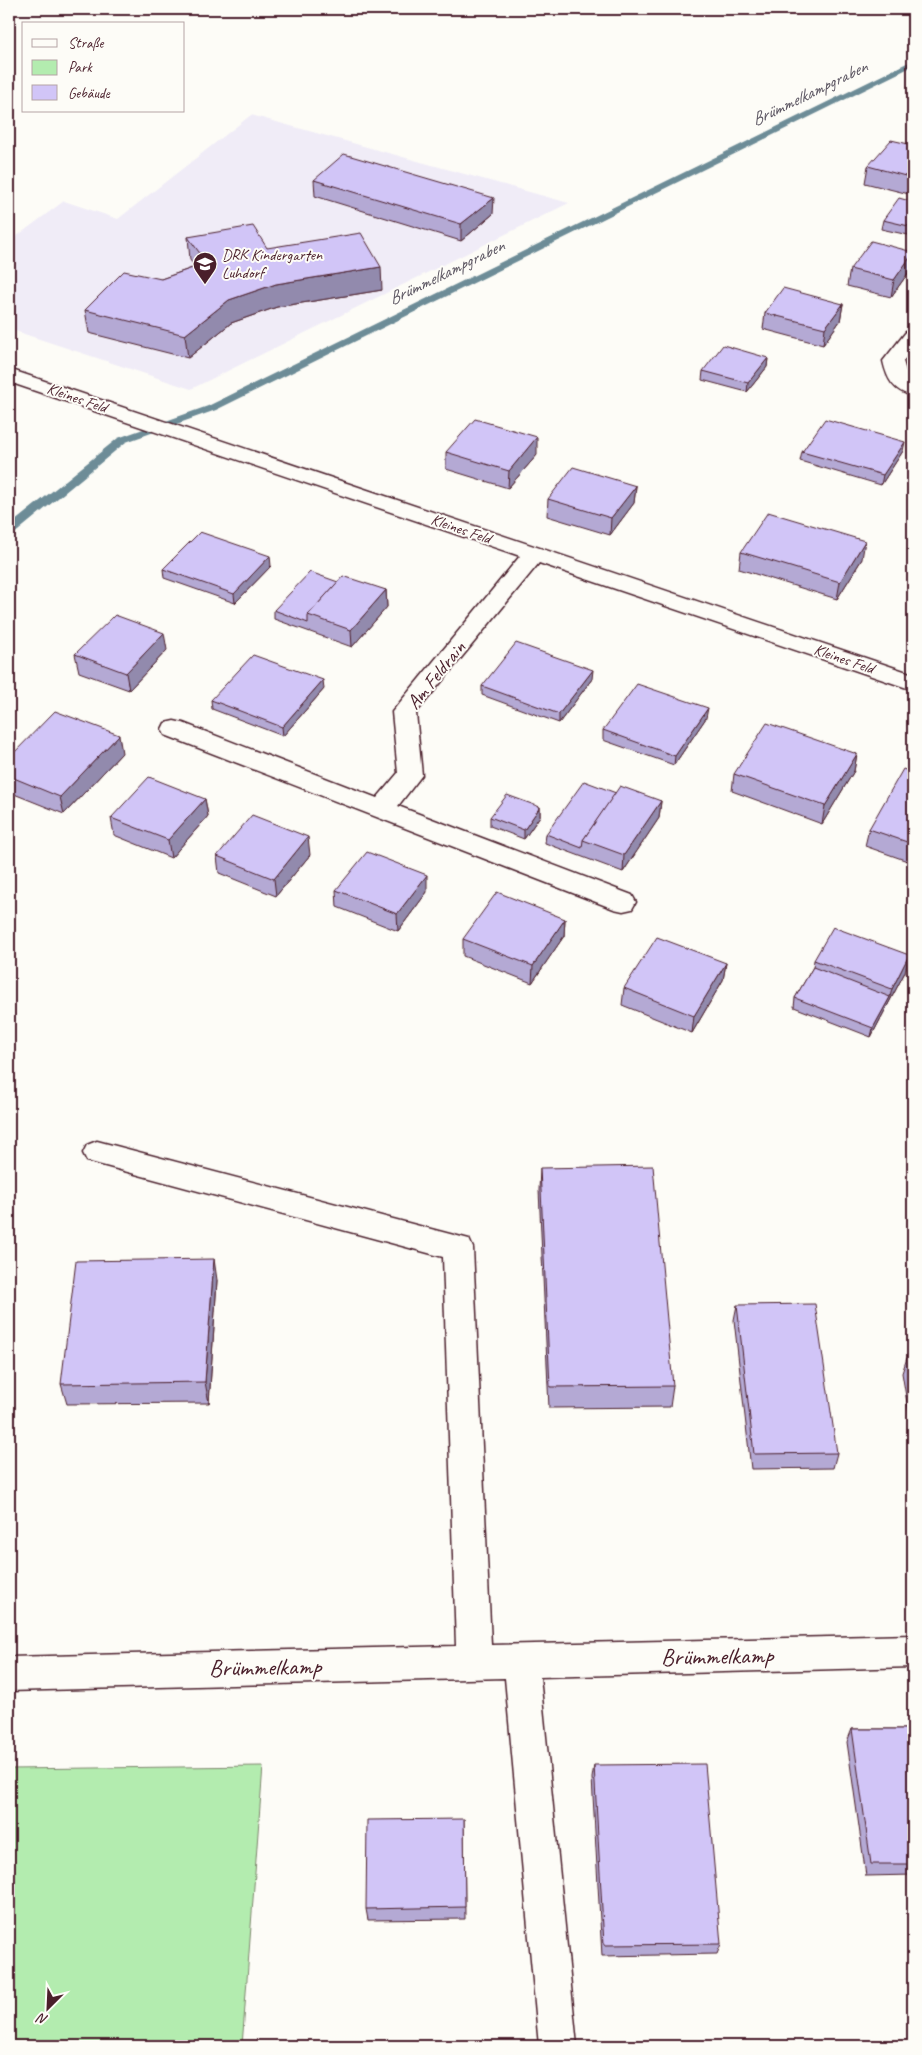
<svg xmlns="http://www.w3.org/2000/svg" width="922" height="2055" viewBox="0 0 922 2055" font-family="Caveat,sans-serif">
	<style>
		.built { fill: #f0ecf7 }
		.green { fill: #b3ecaf; stroke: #7e866d }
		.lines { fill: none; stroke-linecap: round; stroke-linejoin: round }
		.stream { fill: #6d8c97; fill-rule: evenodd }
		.minor-casing { stroke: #4a1f2b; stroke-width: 3 }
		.minor { fill: #fdfcf7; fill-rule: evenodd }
		.wall { fill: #b4a9d4; stroke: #4a1f2b }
		.shaded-wall { fill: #928aad; stroke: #4a1f2b }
		.building { fill: #d1c5f7; stroke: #4a1f2b }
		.labels { text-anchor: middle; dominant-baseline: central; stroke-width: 4; stroke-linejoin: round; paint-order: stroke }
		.far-poi-label { font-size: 16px; fill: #4a1f2b; stroke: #fdfcf7; text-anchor: start }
		.far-street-label { font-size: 16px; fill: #4a1f2b; stroke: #fdfcf7 }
		.far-water-label { font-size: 18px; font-style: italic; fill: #5b5561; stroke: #fdfcf7 }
		.street-label { font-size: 20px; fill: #4a1f2b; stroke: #fdfcf7 }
		.near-street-label { font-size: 24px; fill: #4a1f2b; stroke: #fdfcf7 }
	</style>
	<rect width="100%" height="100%" fill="#fdfcf7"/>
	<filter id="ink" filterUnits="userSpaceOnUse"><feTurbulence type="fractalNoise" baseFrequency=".02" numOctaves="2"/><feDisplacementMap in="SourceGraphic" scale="10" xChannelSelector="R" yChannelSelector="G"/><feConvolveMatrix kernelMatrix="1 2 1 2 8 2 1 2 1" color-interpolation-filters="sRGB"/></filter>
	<g filter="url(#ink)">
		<!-- built -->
		<polygon class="built" points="251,115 569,203 191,389 9,329 9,242 64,201 118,219"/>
		<!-- green -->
		<polygon class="green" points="263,1766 242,2046 9,2046 9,1769"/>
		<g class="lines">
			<!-- stream -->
			<polygon class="stream" points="913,60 913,66 216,410 126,442 13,535 9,536 9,526 118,438 208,406"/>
			<defs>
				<g id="minor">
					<path d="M913,330V349L903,361L907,375L913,380V396C893,391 887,379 883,361L906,332Z"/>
					<polygon points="9,369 913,674 913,690 539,563 416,713 422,775 398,806 632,895 636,902 632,909 623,911 614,909 165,735 162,729 165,723 174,721 183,723 377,798 398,773 392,712 520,556 9,382"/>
					<polygon points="97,1141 469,1239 473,1248 491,1645 913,1635 913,1667 540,1677 577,2046 539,2046 505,1678 9,1691 9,1657 456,1646 443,1257 87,1161 83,1153 87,1145"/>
				</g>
			</defs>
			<!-- minor casing -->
			<use href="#minor" class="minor-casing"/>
			<!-- minor -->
			<use href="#minor" class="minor"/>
		</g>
		<!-- wall -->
		<g class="wall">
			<polygon points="913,145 913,195 865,183 868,166"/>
			<polygon points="314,180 493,214 461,241 315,196"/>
			<polygon points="913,202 913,236 881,229 883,220"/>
			<polygon points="188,237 267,248 382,290 277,307 231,323 188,358 89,333 85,310 161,279 195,267 190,260"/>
			<polygon points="913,252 911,269 891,297 847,286 850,269"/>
			<polygon points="843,304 840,321 823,345 763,329 765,313"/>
			<polygon points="768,358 767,367 747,392 702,380 703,371"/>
			<polygon points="903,451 881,485 800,461 802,452"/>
			<polygon points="446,452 537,455 508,488 446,469"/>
			<polygon points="636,486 634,503 610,535 547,516 548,499"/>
			<polygon points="741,552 862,559 837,599 739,569"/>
			<polygon points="271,566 235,603 164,578 163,569"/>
			<polygon points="338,582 386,590 387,607 352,647 274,619 274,610"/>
			<polygon points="167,650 129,690 79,672 75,654"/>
			<polygon points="592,679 559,723 482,695 482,686"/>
			<polygon points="324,689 283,736 212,709 211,700"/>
			<polygon points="706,718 674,765 603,740 603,730"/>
			<polygon points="122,753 64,814 9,792 9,758"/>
			<polygon points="857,754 854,771 822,824 732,791 734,774"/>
			<polygon points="913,773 913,863 865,846 869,829"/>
			<polygon points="616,793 661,801 659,818 623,872 545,843 546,834"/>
			<polygon points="205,799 208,816 171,858 114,835 111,818"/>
			<polygon points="540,807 540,816 524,839 490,826 490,817"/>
			<polygon points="310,855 276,896 219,873 217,856"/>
			<polygon points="336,890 427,892 398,931 337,907"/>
			<polygon points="565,919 564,936 532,983 463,956 463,939"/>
			<polygon points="909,955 905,972 871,1037 794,1007 795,998 813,967 814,960"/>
			<polygon points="726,963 723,980 692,1033 622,1005 624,988"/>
			<polygon points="540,1168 673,1386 670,1407 549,1408 539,1190"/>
			<polygon points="217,1280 209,1403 67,1404 61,1384"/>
			<polygon points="737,1305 837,1453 833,1468 751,1469 734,1320"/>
			<polygon points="907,1358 913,1358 913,1438 902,1373"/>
			<polygon points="852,1729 913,1729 913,1875 866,1876 847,1742"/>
			<polygon points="594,1765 721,1944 717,1954 602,1956 592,1778"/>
			<polygon points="464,1819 465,1919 368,1920 366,1909"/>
		</g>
		<!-- shaded-wall -->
		<g class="shaded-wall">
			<polygon points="494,198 493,214 461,241 461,224"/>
			<polygon points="913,253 911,269 891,297 894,280"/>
			<polygon points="381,267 382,290 277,307 231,323 188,358 185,335 229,300 276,284"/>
			<polygon points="843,304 840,321 823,345 825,328"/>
			<polygon points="768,358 767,367 747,392 748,383"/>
			<polygon points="537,437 537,455 508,488 509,471"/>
			<polygon points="905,442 903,451 881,485 883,475"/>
			<polygon points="636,486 634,503 610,535 611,518"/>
			<polygon points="865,541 862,559 837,599 840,582"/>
			<polygon points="270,556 271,566 235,603 234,594"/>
			<polygon points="386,590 387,607 352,647 351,630"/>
			<polygon points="164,633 167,650 129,690 126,673"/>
			<polygon points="593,670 592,679 559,723 559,714"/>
			<polygon points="323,680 324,689 283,736 282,727"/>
			<polygon points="708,708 706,718 674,765 675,756"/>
			<polygon points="119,735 122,753 64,814 60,797"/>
			<polygon points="857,754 854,771 822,824 825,806"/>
			<polygon points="205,799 208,816 171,858 168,840"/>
			<polygon points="661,801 659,818 623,872 624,855"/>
			<polygon points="540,807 540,816 524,839 524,830"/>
			<polygon points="308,837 310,855 276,896 274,879"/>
			<polygon points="427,875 427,892 398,931 397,914"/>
			<polygon points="565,919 564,936 532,983 533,966"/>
			<polygon points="909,955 905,972 871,1037 873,1028 890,997 892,989"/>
			<polygon points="726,963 723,980 692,1033 694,1016"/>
			<polygon points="214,1259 217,1280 209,1403 205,1382"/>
		</g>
		<!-- building -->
		<g class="building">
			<polygon points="891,140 913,145 913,178 868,166"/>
			<polygon points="344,154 494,198 461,224 314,180"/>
			<polygon points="899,198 913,202 913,227 883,220"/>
			<polygon points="253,226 267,248 361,233 381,267 276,284 229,300 185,335 85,310 124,271 161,279 207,263 188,237"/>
			<polygon points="871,241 913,252 913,253 894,280 850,269"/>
			<polygon points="783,288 843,304 825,328 765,313"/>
			<polygon points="723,345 768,358 748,383 703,371"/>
			<polygon points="475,419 537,437 509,471 446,452"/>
			<polygon points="825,419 905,442 883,475 802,452"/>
			<polygon points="573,467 636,486 611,518 548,499"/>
			<polygon points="768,512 865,541 840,582 741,552"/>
			<polygon points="200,532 270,556 234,594 163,569"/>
			<polygon points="310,572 338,582 308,615 308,623 274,610"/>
			<polygon points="343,576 386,590 351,630 308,615"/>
			<polygon points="115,615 164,633 126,673 75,654"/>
			<polygon points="516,643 593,670 559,714 482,686"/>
			<polygon points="253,655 323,680 282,727 211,700"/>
			<polygon points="637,684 708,708 675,756 603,730"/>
			<polygon points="55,711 119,735 60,797 9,776 9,758"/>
			<polygon points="767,723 857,754 825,806 734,774"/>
			<polygon points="903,769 913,773 913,844 869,829"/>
			<polygon points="149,777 205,799 168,840 111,818"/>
			<polygon points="584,781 616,793 583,840 582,848 546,834"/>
			<polygon points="620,786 661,801 624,855 583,840"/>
			<polygon points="507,795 540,807 524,830 490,817"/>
			<polygon points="252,815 308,837 274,879 217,856"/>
			<polygon points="367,852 427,875 397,914 336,890"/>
			<polygon points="497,892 565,919 533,966 463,939"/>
			<polygon points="833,927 909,955 892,989 814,960"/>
			<polygon points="657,937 726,963 694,1016 624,988"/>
			<polygon points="813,967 890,997 873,1028 795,998"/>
			<polygon points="653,1166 673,1386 550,1387 540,1168"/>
			<polygon points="214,1259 205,1382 61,1384 76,1261"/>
			<polygon points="815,1304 837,1453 754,1454 737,1305"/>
			<polygon points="907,1358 913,1358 913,1394"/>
			<polygon points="852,1729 913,1729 913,1864 871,1864"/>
			<polygon points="705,1764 721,1944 604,1945 594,1765"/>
			<polygon points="464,1819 465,1907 366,1909 367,1820"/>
		</g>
	</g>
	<!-- icons -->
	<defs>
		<symbol id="school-pin" viewBox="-11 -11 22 30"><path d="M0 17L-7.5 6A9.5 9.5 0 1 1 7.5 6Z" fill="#4a1f2b" stroke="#fdfcf7"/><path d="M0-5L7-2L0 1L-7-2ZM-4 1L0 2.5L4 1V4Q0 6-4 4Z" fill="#fff"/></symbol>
	</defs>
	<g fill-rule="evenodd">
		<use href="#school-pin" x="191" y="250" width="28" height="38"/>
	</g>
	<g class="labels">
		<!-- far-poi labels -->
		<g class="far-poi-label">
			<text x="222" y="255">DRK Kindergarten<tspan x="222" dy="18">Luhdorf</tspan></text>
		</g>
		<!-- far-street labels -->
		<g class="far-street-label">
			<text transform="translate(77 398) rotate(19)">Kleines Feld</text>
			<text transform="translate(461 529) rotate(19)">Kleines Feld</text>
			<text transform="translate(844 659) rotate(19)">Kleines Feld</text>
		</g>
		<!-- far-water labels -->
		<g class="far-water-label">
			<text transform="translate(809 93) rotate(-26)">Brümmelkampgraben</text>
			<text transform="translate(446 272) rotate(-26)">Brümmelkampgraben</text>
		</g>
		<!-- street labels -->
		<g class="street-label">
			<text transform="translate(436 675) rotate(-51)">Am Feldrain</text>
		</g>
		<!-- near-street labels -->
		<g class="near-street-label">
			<text transform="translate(717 1656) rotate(-1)">Brümmelkamp</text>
			<text transform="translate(265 1667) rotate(-1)">Brümmelkamp</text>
		</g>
	</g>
	<!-- margin -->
	<rect width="922" height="2055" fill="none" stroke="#fdfcf7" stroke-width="30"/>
	<rect x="15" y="15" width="892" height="2025" fill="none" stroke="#4a1f2b" stroke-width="2" filter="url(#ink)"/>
	<!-- legend -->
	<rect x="22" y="22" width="162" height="90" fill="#fdfcf7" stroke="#b5a4a5"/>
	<rect x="32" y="39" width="25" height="8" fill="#fdfcf7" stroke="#b5a4a5"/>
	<text x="68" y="48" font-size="15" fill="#4a1f2b">Straße</text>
	<rect x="32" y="60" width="25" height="15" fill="#b3ecaf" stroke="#b5a4a5"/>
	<text x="68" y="72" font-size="15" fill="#4a1f2b">Park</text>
	<rect x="32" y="85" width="25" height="15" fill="#d1c5f7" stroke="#b5a4a5"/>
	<text x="68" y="98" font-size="15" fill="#4a1f2b">Gebäude</text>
	<!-- north arrow -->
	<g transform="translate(48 2008) rotate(204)" stroke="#fdfcf7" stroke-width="4" paint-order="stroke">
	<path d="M0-4L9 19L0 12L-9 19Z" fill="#4a1f2b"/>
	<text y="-8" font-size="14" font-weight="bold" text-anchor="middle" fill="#4a1f2b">N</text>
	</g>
</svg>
